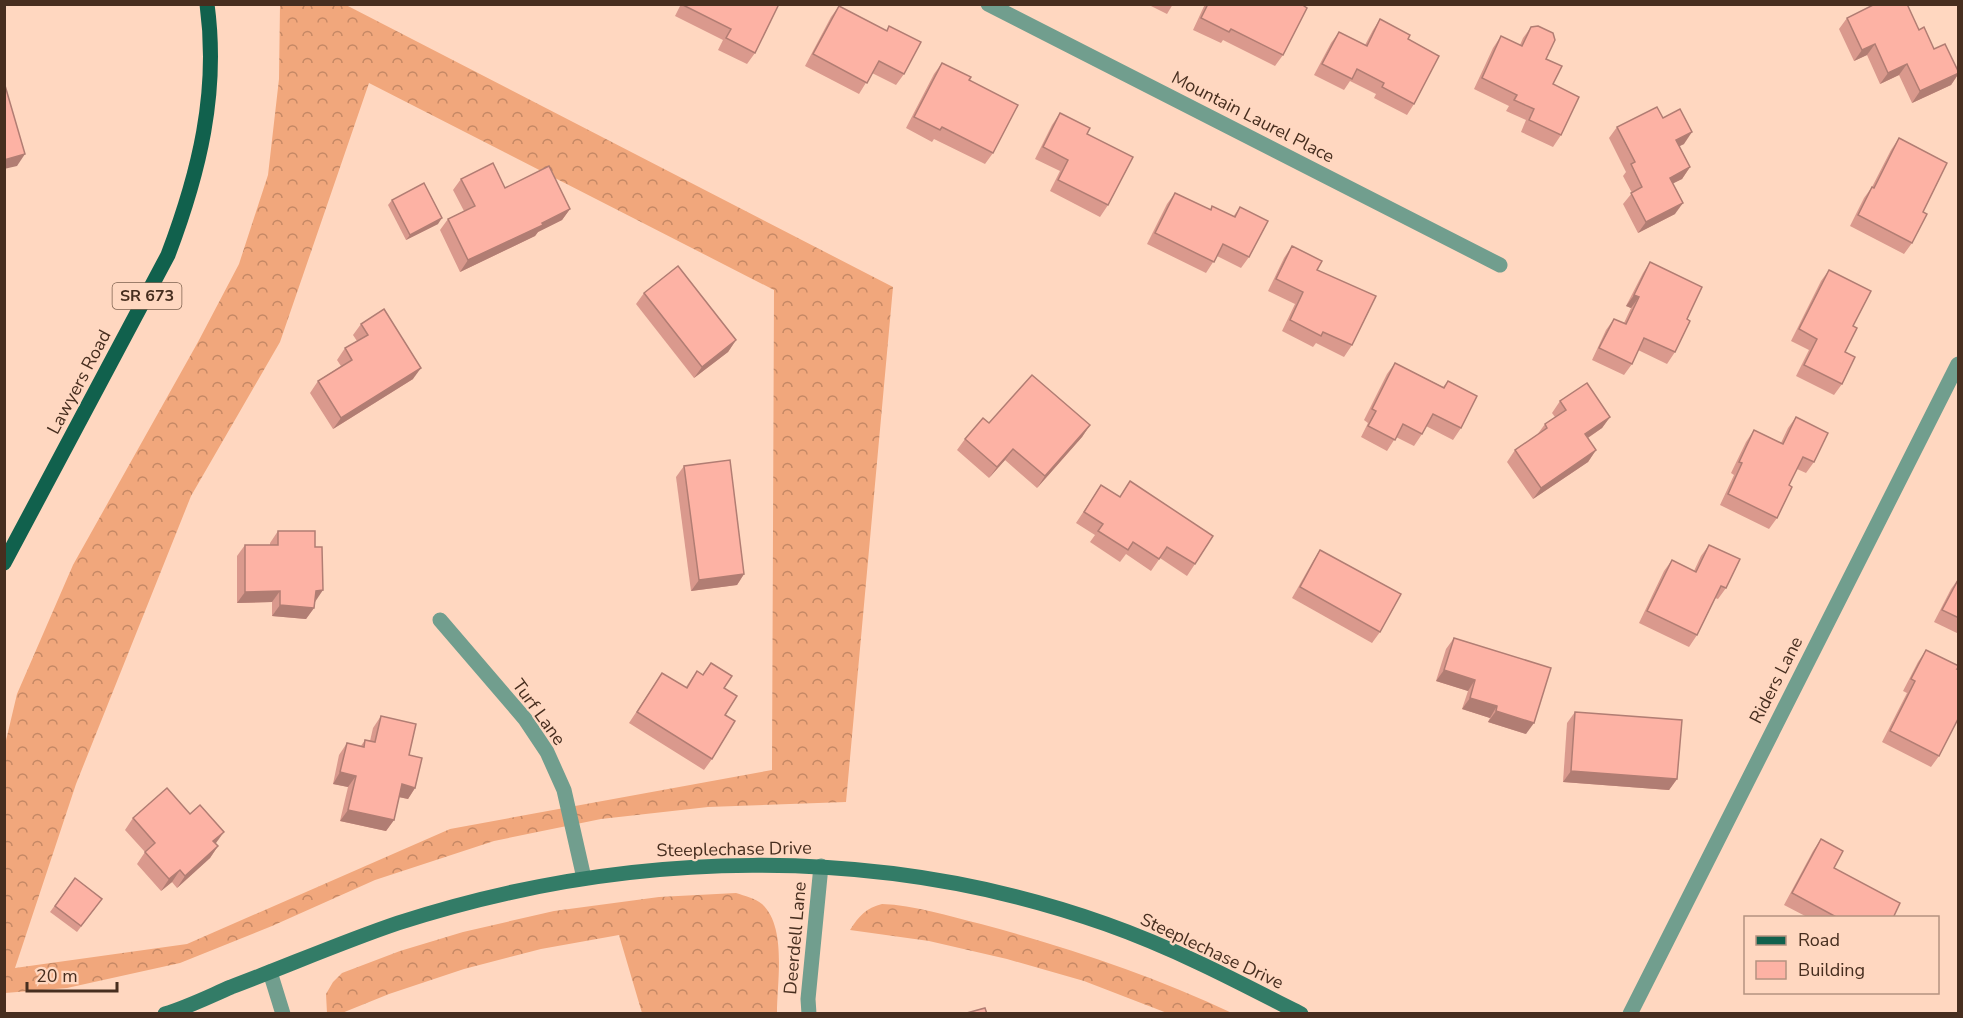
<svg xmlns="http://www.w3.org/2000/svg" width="1963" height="1018" viewBox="0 0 1963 1018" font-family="'Nunito Sans',sans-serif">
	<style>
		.forest { fill: url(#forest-crowns); fill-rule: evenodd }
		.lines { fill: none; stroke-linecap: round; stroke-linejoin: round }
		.street { stroke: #719e8e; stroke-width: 15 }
		.secondary { stroke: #337c67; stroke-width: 15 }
		.primary { stroke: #11614d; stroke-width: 15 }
		.wall { fill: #da998d }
		.shaded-wall { fill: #b17d73 }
		.building { fill: #fdb2a4; stroke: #b17d73; stroke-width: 1.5 }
		.labels { text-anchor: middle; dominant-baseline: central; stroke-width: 4.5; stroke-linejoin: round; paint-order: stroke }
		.shield { fill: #ffd7c0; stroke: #7e614f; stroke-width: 1.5 }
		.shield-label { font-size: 16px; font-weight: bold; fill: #472e1f }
		.street-label { font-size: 18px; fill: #472e1f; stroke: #ffd7c0 }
	</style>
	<defs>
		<pattern id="forest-crowns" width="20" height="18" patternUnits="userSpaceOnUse" patternTransform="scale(1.5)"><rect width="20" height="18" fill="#f1a77c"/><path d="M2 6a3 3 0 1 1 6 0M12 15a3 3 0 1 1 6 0" fill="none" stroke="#c58865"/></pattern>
	</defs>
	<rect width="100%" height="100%" fill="#ffd7c0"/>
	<!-- forest -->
	<g class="forest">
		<path d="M280,5H346L893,287L846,802L708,807L601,819L494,841L375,880L272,926L180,963L67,988L5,993L4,749L17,694L73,565L198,342L239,264L268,175L279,79ZM369,83L774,290L772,770L450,829L187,944L15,968L76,784L191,496L280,342Z"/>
		<path d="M736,893C745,896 755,898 762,904C787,927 777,982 777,1013H642L619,935L541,949L464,969L389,994L342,1013H327L326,994L333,982L342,973L400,951L463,932L554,911L659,897Z"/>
		<path d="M882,904C914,905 949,916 981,924C1067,947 1151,975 1232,1013H1167L1084,981L1007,959L929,941L850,930C859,916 866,908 882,904Z"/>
	</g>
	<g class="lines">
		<!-- street -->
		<g class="street">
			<polyline points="988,4 1500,265"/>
			<polyline points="440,620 525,719 547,752 564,790 584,878"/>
			<polyline points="270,972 283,1014"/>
			<polyline points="809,1014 808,999 821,866"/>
			<polyline points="1630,1014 1958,364"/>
		</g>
		<!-- secondary -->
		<path class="secondary" d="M165,1014C188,1007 210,996 231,987C287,966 342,942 398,923C627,849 878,843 1106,924C1174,948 1237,981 1301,1014"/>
		<!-- primary -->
		<path class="primary" d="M4,563L168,255C199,173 219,93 207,4"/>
	</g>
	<!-- wall -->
	<g class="wall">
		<polygon points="681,4 779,4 755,53 747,64 718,50 723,40 675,16"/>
		<polygon points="1147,4 1173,4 1167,14"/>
		<polygon points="1205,4 1301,4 1283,55 1275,66 1223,40 1221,43 1193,30"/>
		<polygon points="839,6 886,31 889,26 904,74 896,85 872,73 859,94 805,66 831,17"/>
		<polygon points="1847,18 1919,30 1934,49 1959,73 1951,85 1912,103 1899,75 1880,84 1867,55 1854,61 1839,29"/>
		<polygon points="1380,19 1408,39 1414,104 1407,115 1374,98 1376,94 1350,81 1344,90 1314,75 1331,43 1339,32 1365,45 1373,30"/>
		<polygon points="1531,27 1546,59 1553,84 1561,135 1553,147 1521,132 1526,120 1506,111 1509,106 1474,89 1493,48 1501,36 1520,45 1523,38"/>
		<polygon points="942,63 969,80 993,153 985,164 934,139 932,142 906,128 934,74"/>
		<polygon points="1060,113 1087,134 1108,205 1100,217 1050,191 1060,171 1035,159 1052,125"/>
		<polygon points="1663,118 1684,144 1679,146 1690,167 1682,179 1673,183 1675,214 1638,233 1623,204 1632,193 1623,176 1626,172 1609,138 1617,127"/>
		<polygon points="1899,138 1923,212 1912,243 1904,254 1850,226 1864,198 1872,187 1891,150"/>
		<polygon points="461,179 570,209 562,220 538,232 535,236 460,272 440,230 448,219 464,211 453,190"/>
		<polygon points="1175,193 1210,210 1212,206 1233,217 1240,207 1249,257 1241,268 1217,256 1206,273 1147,244 1167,204"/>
		<polygon points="392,200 438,224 406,240 388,205"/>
		<polygon points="1292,246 1317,270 1352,345 1344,357 1316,343 1313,347 1282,331 1295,304 1268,291 1284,258"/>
		<polygon points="1650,262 1687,319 1675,352 1667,364 1638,350 1632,364 1624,375 1592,360 1606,330 1614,319 1624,323 1631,308 1626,306 1643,273"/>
		<polygon points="1829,270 1853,326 1845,352 1842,384 1834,395 1796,376 1809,350 1791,341 1821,281"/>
		<polygon points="644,293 736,340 728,352 694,378 636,304"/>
		<polygon points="361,324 413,379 333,429 310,393 318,381 341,366 337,360 345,348 357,341 353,335"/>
		<polygon points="1395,363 1443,387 1448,381 1461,428 1453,440 1426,426 1422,434 1414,446 1396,437 1387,451 1361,437 1368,423 1364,420 1387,374"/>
		<polygon points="1560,401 1610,417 1602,428 1588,438 1596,450 1588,462 1533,499 1507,462 1515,450 1537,435 1545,424 1555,417 1552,413"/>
		<polygon points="1796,417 1814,462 1806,473 1797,469 1789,485 1777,518 1769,529 1720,505 1734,475 1731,473 1746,442 1754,430 1781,443 1788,428"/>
		<polygon points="989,423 1090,425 1082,437 1037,488 1005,460 989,478 957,450 965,439"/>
		<polygon points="684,466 744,574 737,585 691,591 676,477"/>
		<polygon points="1101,485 1195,564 1187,576 1160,558 1151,571 1126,554 1120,562 1090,542 1095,535 1076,523"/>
		<polygon points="278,531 315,601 314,608 306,619 272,616 272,602 237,603 237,556 245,545 270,545 270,543"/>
		<polygon points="1709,545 1726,588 1718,599 1715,598 1697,635 1689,647 1639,623 1664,571 1672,560 1694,571 1701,556"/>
		<polygon points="1320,550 1380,632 1372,643 1292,598 1313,561"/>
		<polygon points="1959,578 1959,634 1934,622 1951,589"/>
		<polygon points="1454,638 1526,734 1488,722 1490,718 1462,709 1468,691 1436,681 1446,649"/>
		<polygon points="1926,650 1957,669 1939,756 1931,767 1882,742 1907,693 1903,691 1918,662"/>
		<polygon points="711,663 724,688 725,715 712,759 704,770 629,723 662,673 686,687 697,671 702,675"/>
		<polygon points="1575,712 1677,779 1669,790 1563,782 1567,723"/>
		<polygon points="381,716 409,755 415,788 408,799 399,797 394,820 386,831 340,821 348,787 333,784 339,755 347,743 361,746 365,740 370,741 373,728"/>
		<polygon points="133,818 216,844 218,846 210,858 177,888 172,882 161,891 137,864 145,852 125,830"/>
		<polygon points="1821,839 1834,868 1893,918 1809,918 1784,905 1813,851"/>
		<polygon points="75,878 102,899 77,932 50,912"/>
	</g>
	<!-- shaded-wall -->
	<g class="shaded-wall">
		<polygon points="1875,44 1867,55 1854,61 1862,50"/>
		<polygon points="1907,64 1899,75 1880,84 1888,73"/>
		<polygon points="1959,73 1951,85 1912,103 1920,91"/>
		<polygon points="1692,132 1684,144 1668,152 1676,140"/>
		<polygon points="25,154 17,166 4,169 4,160"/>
		<polygon points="1690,167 1682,179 1662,189 1670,178"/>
		<polygon points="1683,203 1675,214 1638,233 1646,222"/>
		<polygon points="570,209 562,220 538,232 535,236 460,272 468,260"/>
		<polygon points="442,218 438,224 406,240 410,235"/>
		<polygon points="1634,295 1639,297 1631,308 1626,306"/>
		<polygon points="736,340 728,352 694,378 702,367"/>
		<polygon points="421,368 413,379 333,429 341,418"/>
		<polygon points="1610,417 1602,428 1577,445 1585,434"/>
		<polygon points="1090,425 1082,437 1037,488 1045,476"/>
		<polygon points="1013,449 1005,460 989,478 997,467"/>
		<polygon points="1596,450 1588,462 1533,499 1541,488"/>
		<polygon points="744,574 737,585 691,591 699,580"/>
		<polygon points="323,590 315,602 316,591"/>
		<polygon points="280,591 272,602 237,603 245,592"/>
		<polygon points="280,605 314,608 306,619 272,616"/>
		<polygon points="1444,670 1475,680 1468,691 1436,681"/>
		<polygon points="1470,698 1497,706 1490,718 1462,709"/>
		<polygon points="1496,711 1534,723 1526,734 1488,722"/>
		<polygon points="1571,771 1677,779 1669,790 1563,782"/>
		<polygon points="340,772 356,776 348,787 333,784"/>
		<polygon points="402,784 415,788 408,799 394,796"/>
		<polygon points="348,810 394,820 386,831 340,821"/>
		<polygon points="224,832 216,843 205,853 213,841"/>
		<polygon points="218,846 210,858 177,888 185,876"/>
		<polygon points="180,870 172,882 161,891 169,879"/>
	</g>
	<!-- building -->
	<g class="building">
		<polygon points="779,4 755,53 726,38 731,29 683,5"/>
		<polygon points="1208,4 1301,4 1307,8 1283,55 1231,29 1229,32 1201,18"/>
		<polygon points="1875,4 1907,4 1919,30 1924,27 1934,49 1945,44 1959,73 1920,91 1907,64 1888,73 1875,44 1862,50 1847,18"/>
		<polygon points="839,6 887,31 889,26 921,42 904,74 879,61 867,83 813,54"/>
		<polygon points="1380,19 1410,35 1408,39 1439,56 1414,104 1382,87 1384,83 1357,69 1352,79 1322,64 1339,32 1367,46"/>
		<polygon points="1538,26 1553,33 1555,40 1546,59 1562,66 1553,84 1579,97 1561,135 1529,120 1534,109 1514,100 1517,95 1482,78 1501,36 1522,46 1531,27"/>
		<polygon points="942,63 971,77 969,80 1018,105 993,153 942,127 940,130 914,117"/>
		<polygon points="4,82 25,154 4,160"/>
		<polygon points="1657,107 1663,118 1680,109 1692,132 1676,140 1690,167 1670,178 1683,203 1646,222 1631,193 1642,187 1631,164 1635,162 1617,127"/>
		<polygon points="1060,113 1090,128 1087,134 1133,157 1108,205 1058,180 1068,160 1043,147"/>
		<polygon points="1899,138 1947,163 1923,212 1927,214 1912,243 1858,215 1872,187 1874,188"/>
		<polygon points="493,163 505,188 549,166 570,209 542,223 543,225 468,260 448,219 475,206 461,179"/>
		<polygon points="424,183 442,218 410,235 392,200"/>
		<polygon points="1175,193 1211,210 1212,206 1235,217 1240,207 1268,221 1249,257 1223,244 1214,262 1155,233"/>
		<polygon points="1292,246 1322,261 1317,270 1376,296 1352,345 1323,332 1321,336 1290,320 1303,292 1276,279"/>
		<polygon points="1650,262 1702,287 1687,319 1690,321 1675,352 1644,338 1632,364 1599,348 1614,319 1626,324 1639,297 1634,295"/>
		<polygon points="678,266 736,340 702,367 644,293"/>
		<polygon points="1829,270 1871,291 1853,326 1857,328 1845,352 1855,357 1842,384 1804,365 1817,339 1799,329"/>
		<polygon points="384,309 421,368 341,418 318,381 352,360 345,348 368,335 361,324"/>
		<polygon points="1395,363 1444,388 1448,381 1477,396 1461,428 1433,414 1422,434 1403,424 1395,440 1368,426 1376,411 1372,409"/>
		<polygon points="1032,375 1090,425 1045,476 1013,449 997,467 965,439 983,418 989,423"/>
		<polygon points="1587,383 1610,417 1585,434 1596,450 1541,488 1515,450 1547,428 1545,424 1566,410 1560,401"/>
		<polygon points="1796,417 1828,433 1814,462 1803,457 1789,485 1792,487 1777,518 1728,494 1742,463 1739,462 1754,430 1783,444"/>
		<polygon points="730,460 744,574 699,580 684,466"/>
		<polygon points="1130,481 1213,536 1195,564 1167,547 1159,559 1133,542 1128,550 1098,531 1103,524 1084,512 1101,485 1120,497"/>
		<polygon points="278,531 315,531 315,547 322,547 323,590 316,591 314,608 280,605 280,591 245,592 245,545 278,545"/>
		<polygon points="1709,545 1740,559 1726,588 1721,586 1697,635 1647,611 1672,560 1696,572"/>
		<polygon points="1320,550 1401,594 1380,632 1300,587"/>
		<polygon points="1959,578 1959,618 1942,610"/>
		<polygon points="1454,638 1551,668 1534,723 1496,711 1497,706 1470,698 1475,680 1444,670"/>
		<polygon points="1926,650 1959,666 1957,669 1959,669 1959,717 1939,756 1890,731 1915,681 1911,679"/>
		<polygon points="711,663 732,676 724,688 737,696 725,715 735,721 712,759 637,712 662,673 687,688 697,671 703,675"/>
		<polygon points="1575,712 1682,720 1677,779 1571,771"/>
		<polygon points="381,716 416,724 409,755 422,758 415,788 402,784 394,820 348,810 356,776 340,772 347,743 364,747 365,740 375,742"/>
		<polygon points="167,788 190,814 200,805 224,832 213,841 218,846 185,876 180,870 169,879 145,852 155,843 133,818"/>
		<polygon points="1821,839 1843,851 1834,868 1900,903 1893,918 1838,918 1792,893"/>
		<polygon points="75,878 102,899 81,926 55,906"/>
		<polygon points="985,1008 987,1014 963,1014"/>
	</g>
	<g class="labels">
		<!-- shield labels -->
		<rect class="shield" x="112.5" y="283" width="69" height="26" rx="4.5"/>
		<g class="shield-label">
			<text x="147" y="296">SR 673</text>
		</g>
		<!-- street labels -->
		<g class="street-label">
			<text transform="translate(1253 117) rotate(27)">Mountain Laurel Place</text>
			<text transform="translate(79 382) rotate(-62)">Lawyers Road</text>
			<text transform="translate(1776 680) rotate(-63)">Riders Lane</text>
			<text transform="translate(539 712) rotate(54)">Turf Lane</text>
			<text transform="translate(734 849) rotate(-1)">Steeplechase Drive</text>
			<text transform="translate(795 938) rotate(-85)">Deerdell Lane</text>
			<text transform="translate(1212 951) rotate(25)">Steeplechase Drive</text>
		</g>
	</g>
	<!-- border -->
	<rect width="1963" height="1018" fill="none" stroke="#472e1f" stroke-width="12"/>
	<!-- legend -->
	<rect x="1744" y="916" width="195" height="78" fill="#ffd7c0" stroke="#b59380" stroke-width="1.5"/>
	<rect x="1756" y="936" width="30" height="9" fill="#11614d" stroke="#b59380" stroke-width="1.5"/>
	<text x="1798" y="946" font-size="18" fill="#472e1f">Road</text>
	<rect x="1756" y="961" width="30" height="18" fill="#fdb2a4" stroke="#b59380" stroke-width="1.5"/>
	<text x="1798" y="976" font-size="18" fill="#472e1f">Building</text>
	<!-- scale -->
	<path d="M27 982v9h90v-9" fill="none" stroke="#472e1f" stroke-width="3"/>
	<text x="36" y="982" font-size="18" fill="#472e1f" stroke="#ffd7c0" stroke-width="4.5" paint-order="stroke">20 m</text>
</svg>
